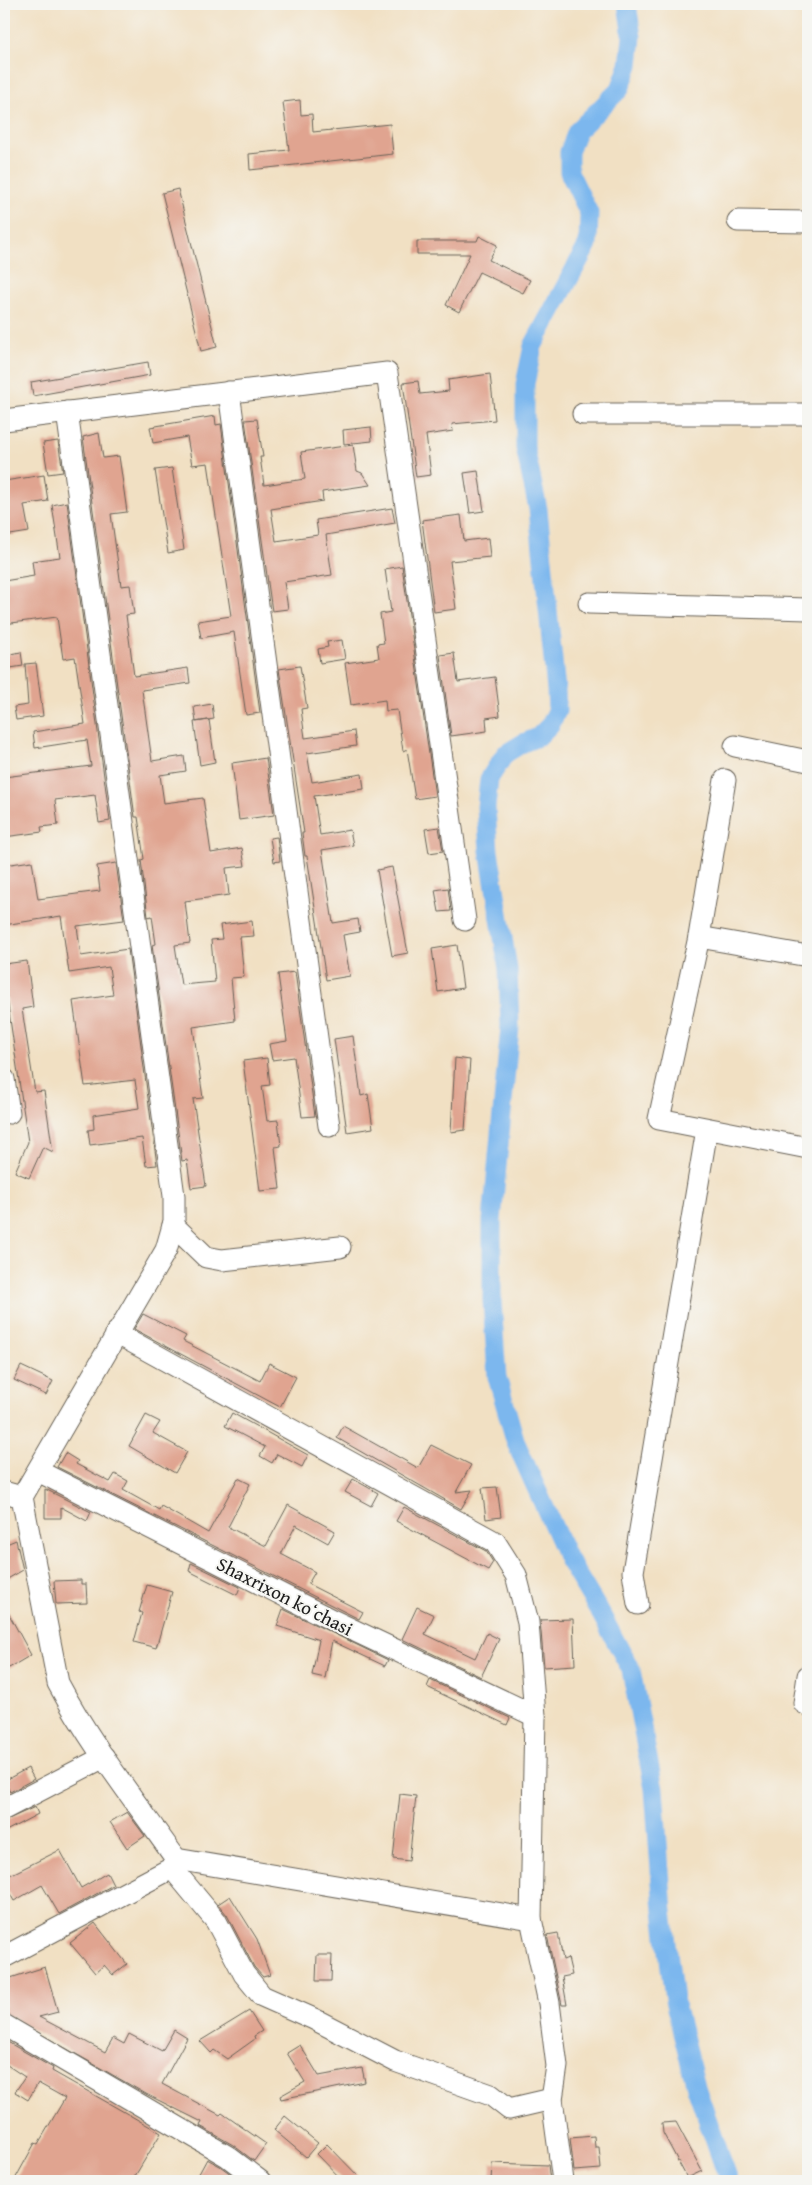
<svg xmlns="http://www.w3.org/2000/svg" width="812" height="2185" viewBox="0 0 812 2185" font-family="'Gentium Book Plus',serif">
	<style>
		.lines { fill: none; stroke-linecap: round; stroke-linejoin: round }
		.canal { stroke: #7cb7ee; stroke-width: 19 }
		.building { fill: #e0a490 }
		.minor-casing { stroke: #676156; stroke-width: 23 }
		.minor { stroke: #fff; stroke-width: 21 }
		.labels { text-anchor: middle; dominant-baseline: central; stroke-width: 4; stroke-linejoin: round; paint-order: stroke }
		.street-label { font-size: 19px; fill: #1c1c1c; stroke: #f6f6f2 }
	</style>
	<rect width="100%" height="100%" fill="#f6f6f2"/>
	<filter id="ink" filterUnits="userSpaceOnUse"><feTurbulence type="fractalNoise" baseFrequency=".02" numOctaves="2"/><feDisplacementMap in="SourceGraphic" scale="10" xChannelSelector="R" yChannelSelector="G"/><feConvolveMatrix kernelMatrix="1 2 1 2 8 2 1 2 1" color-interpolation-filters="sRGB"/></filter>
	<filter id="wash" filterUnits="userSpaceOnUse"><feTurbulence type="fractalNoise" baseFrequency=".0096" numOctaves="4" result="noise"/><feDisplacementMap in="SourceGraphic" scale="20" xChannelSelector="R" yChannelSelector="G"/><feGaussianBlur stdDeviation="1.12" result="paint"/><feColorMatrix in="noise" values="0 0 0 0 0 0 0 0 0 0 0 0 0 0 0 0 0 1.4 0 .05"/><feComposite in="paint" operator="in"/></filter>
	<g filter="url(#wash)">
		<rect width="100%" height="100%" fill="#f1e0c3"/>
		<g class="lines">
			<!-- canal -->
			<polyline class="canal" points="627,4 632,37 629,65 620,89 577,131 569,152 569,172 589,213 588,244 533,346 525,384 525,448 538,509 556,690 557,711 550,725 538,737 523,743 505,754 489,779 486,807 489,851 508,969 510,1027 492,1220 492,1300 497,1377 516,1443 568,1559 601,1614 631,1670 654,1789 663,1911 674,2000 696,2087 729,2181"/>
		</g>
		<g id="blocks">
			<!-- building -->
			<g class="building">
				<polygon points="300,100 301,115 312,114 313,132 390,124 393,154 250,170 249,154 289,150 283,102"/>
				<polygon points="178,189 217,347 201,351 162,193"/>
				<polygon points="479,236 497,245 489,260 530,280 523,293 479,272 459,312 446,305 470,254 417,254 417,241 477,241"/>
				<polygon points="148,362 150,375 33,396 31,382"/>
				<polygon points="490,374 495,420 452,424 453,431 426,435 431,475 416,477 403,383 418,381 420,394 449,391 448,380"/>
				<polygon points="215,416 216,425 221,424 260,713 246,715 234,632 201,638 198,621 231,616 208,463 192,465 187,437 153,443 150,427"/>
				<polygon points="257,419 263,457 260,457 264,485 305,479 301,452 353,445 357,471 362,473 370,485 322,492 323,501 271,509 276,541 318,535 316,520 392,508 395,523 326,535 332,575 284,582 288,609 272,611 245,420"/>
				<polygon points="371,427 372,441 344,444 343,430"/>
				<polygon points="99,433 103,458 119,456 127,512 111,514 121,586 130,585 134,614 126,615 134,676 188,668 190,683 142,690 152,761 184,756 186,771 160,775 164,803 203,798 211,853 242,848 245,866 226,868 229,895 185,901 190,943 175,945 181,985 215,982 211,940 222,939 220,925 252,921 254,936 240,937 244,977 231,978 235,1021 193,1027 203,1098 193,1099 206,1186 191,1188 187,1160 182,1161 152,945 156,944 152,916 148,917 141,860 144,859 138,817 135,817 83,437"/>
				<polygon points="58,441 63,472 48,474 43,443"/>
				<polygon points="172,468 184,550 168,553 155,470"/>
				<polygon points="478,471 484,511 470,513 464,473"/>
				<polygon points="44,475 48,501 24,505 29,532 4,536 4,481"/>
				<polygon points="67,502 110,821 99,823 95,795 55,800 58,825 41,827 42,832 4,837 4,777 91,766 87,740 35,748 33,732 85,724 75,657 63,659 57,617 4,624 4,581 34,576 32,561 60,557 52,505"/>
				<polygon points="461,515 464,541 488,538 490,557 450,561 456,609 434,612 422,520"/>
				<polygon points="402,566 435,796 415,799 407,749 403,751 397,710 386,711 385,700 351,705 345,663 379,658 377,644 384,643 380,614 391,612 385,569"/>
				<polygon points="342,640 345,659 320,663 318,649 328,647 327,642"/>
				<polygon points="21,652 23,666 4,669 4,655"/>
				<polygon points="454,653 458,682 495,677 500,716 486,718 487,731 451,736 440,655"/>
				<polygon points="36,663 43,716 16,720 14,707 28,705 25,664"/>
				<polygon points="300,666 307,708 301,709 305,738 354,731 356,746 307,753 312,782 362,774 364,789 314,796 320,835 350,830 353,845 322,850 333,923 358,919 360,932 343,935 350,976 326,980 307,856 305,856 302,833 304,833 279,669"/>
				<polygon points="212,704 214,719 196,722 194,707"/>
				<polygon points="209,720 215,762 200,765 194,722"/>
				<polygon points="266,758 274,815 239,820 232,763"/>
				<polygon points="439,827 443,851 429,853 425,829"/>
				<polygon points="277,837 280,861 274,862 270,838"/>
				<polygon points="32,861 38,899 100,891 97,866 116,863 124,920 77,926 81,956 128,949 157,1165 146,1166 142,1138 90,1145 88,1130 94,1129 93,1115 139,1108 135,1080 85,1086 73,1001 113,995 109,967 69,973 61,916 4,925 4,865"/>
				<polygon points="392,867 408,953 392,956 377,870"/>
				<polygon points="448,888 451,911 439,912 435,890"/>
				<polygon points="457,945 463,988 438,992 432,949"/>
				<polygon points="27,961 33,1007 22,1009 35,1092 44,1091 53,1152 43,1147 29,1178 15,1172 28,1142 4,978 4,964"/>
				<polygon points="295,972 315,1116 302,1117 294,1057 272,1060 269,1044 287,1041 278,974"/>
				<polygon points="353,1036 361,1096 368,1094 373,1128 347,1132 334,1039"/>
				<polygon points="267,1058 270,1085 262,1086 267,1121 278,1120 281,1146 275,1147 280,1189 260,1191 243,1061"/>
				<polygon points="455,1058 470,1060 465,1130 451,1132"/>
				<polygon points="143,1314 186,1336 183,1341 260,1381 269,1363 296,1377 280,1407 134,1329"/>
				<polygon points="21,1366 53,1381 46,1395 14,1380"/>
				<polygon points="232,1413 308,1455 302,1467 277,1454 272,1463 260,1456 265,1447 225,1426"/>
				<polygon points="146,1415 160,1422 153,1433 187,1452 175,1473 129,1446"/>
				<polygon points="343,1426 418,1468 431,1445 471,1465 456,1492 472,1490 461,1509 337,1438"/>
				<polygon points="65,1453 78,1461 76,1464 110,1482 115,1474 128,1481 123,1490 159,1510 161,1506 208,1533 238,1478 250,1484 228,1527 266,1546 288,1505 335,1531 328,1543 296,1525 281,1554 315,1572 308,1584 363,1612 359,1619 57,1467"/>
				<polygon points="353,1479 378,1493 371,1506 345,1492"/>
				<polygon points="497,1487 501,1517 486,1519 482,1488"/>
				<polygon points="45,1489 91,1512 87,1521 61,1507 61,1518 45,1518"/>
				<polygon points="404,1507 486,1551 493,1562 488,1570 396,1521"/>
				<polygon points="16,1540 23,1570 4,1581 4,1545"/>
				<polygon points="191,1563 240,1587 237,1595 189,1571"/>
				<polygon points="81,1580 81,1584 86,1584 87,1603 56,1604 54,1581"/>
				<polygon points="147,1585 172,1592 156,1648 134,1642 142,1613 139,1612"/>
				<polygon points="4,1605 31,1655 9,1668 4,1659"/>
				<polygon points="417,1607 434,1615 425,1634 475,1658 487,1633 499,1639 481,1677 402,1639"/>
				<polygon points="283,1609 388,1660 385,1666 332,1641 325,1678 312,1675 319,1640 277,1626"/>
				<polygon points="573,1619 575,1665 544,1667 540,1620"/>
				<polygon points="430,1680 510,1718 507,1725 427,1687"/>
				<polygon points="28,1768 34,1779 10,1792 4,1781"/>
				<polygon points="400,1794 416,1796 409,1861 393,1859"/>
				<polygon points="35,1807 38,1814 4,1832 4,1821"/>
				<polygon points="127,1812 145,1836 127,1848 110,1822"/>
				<polygon points="60,1850 81,1888 107,1873 113,1885 59,1914 42,1885 14,1901 9,1892 4,1895 4,1878"/>
				<polygon points="230,1896 257,1939 270,1975 263,1977 254,1967 227,1915 218,1904"/>
				<polygon points="95,1923 127,1964 113,1975 104,1965 95,1973 70,1943"/>
				<polygon points="558,1933 563,1960 568,1958 572,1975 562,1977 567,2005 562,2005 547,1935"/>
				<polygon points="317,1955 332,1955 331,1981 316,1981"/>
				<polygon points="45,1967 58,2012 39,2017 105,2052 113,2038 124,2044 129,2034 162,2051 174,2030 187,2038 162,2084 220,2115 222,2113 266,2144 254,2161 233,2145 200,2126 202,2122 146,2094 4,2013 4,1980"/>
				<polygon points="249,2011 262,2031 254,2036 255,2039 227,2059 214,2050 211,2053 200,2041"/>
				<polygon points="4,2040 53,2068 52,2071 161,2133 132,2181 14,2181 35,2143 38,2144 65,2098 38,2083 28,2100 15,2092 25,2077 4,2063"/>
				<polygon points="300,2045 319,2076 362,2068 365,2082 281,2099 280,2096 305,2082 287,2053"/>
				<polygon points="285,2116 318,2143 306,2157 274,2130"/>
				<polygon points="676,2122 702,2171 687,2178 663,2133 662,2123"/>
				<polygon points="594,2136 595,2147 599,2147 601,2169 574,2171 570,2138"/>
				<polygon points="327,2144 363,2181 343,2181 317,2154"/>
				<polygon points="207,2159 220,2166 240,2181 195,2181"/>
				<polygon points="492,2163 548,2165 550,2181 491,2181"/>
			</g>
		</g>
	</g>
	<g filter="url(#ink)">
		<use href="#blocks" fill-opacity="0" stroke="#676156" stroke-width="1"/>
		<g class="lines">
			<defs>
				<g id="minor">
					<polyline points="738,221 808,222"/>
					<polyline points="229,392 329,1126"/>
					<polyline points="583,414 808,414"/>
					<polyline points="4,420 387,373 465,920"/>
					<polyline points="589,603 808,609"/>
					<polyline points="735,746 808,761"/>
					<polyline points="725,780 699,937 659,1119 808,1148"/>
					<polyline points="699,937 808,956"/>
					<polyline points="4,1079 9,1113"/>
					<polyline points="173,1225 206,1257 222,1260 340,1247"/>
					<polyline points="116,1333 495,1542 516,1575 528,1622 535,1716 531,1919"/>
					<polyline points="38,1471 332,1620 535,1716"/>
					<path d="M4,1492L22,1497L58,1683C91,1745 136,1802 176,1859L172,1868L4,1957"/>
					<polyline points="22,1497 166,1250 174,1222 174,1196 67,412"/>
					<polyline points="638,1604 633,1572 707,1129"/>
					<polyline points="808,1676 804,1703 808,1705"/>
					<polyline points="4,1809 104,1757"/>
					<polyline points="176,1859 531,1919 549,2003 557,2066 552,2099 563,2181"/>
					<polyline points="172,1868 216,1921 244,1974 262,1996 314,2019 395,2061 491,2095 509,2109 552,2099"/>
					<polyline points="4,2025 227,2156 260,2181"/>
				</g>
			</defs>
			<!-- minor casing -->
			<use href="#minor" class="minor-casing"/>
			<!-- minor -->
			<use href="#minor" class="minor"/>
		</g>
	</g>
	<g class="labels">
		<!-- street labels -->
		<g class="street-label">
			<text transform="translate(285 1596) rotate(27)">Shaxrixon koʻchasi</text>
		</g>
	</g>
	<!-- margin -->
	<rect width="812" height="2185" fill="none" stroke="#f6f6f2" stroke-width="20"/>
</svg>
